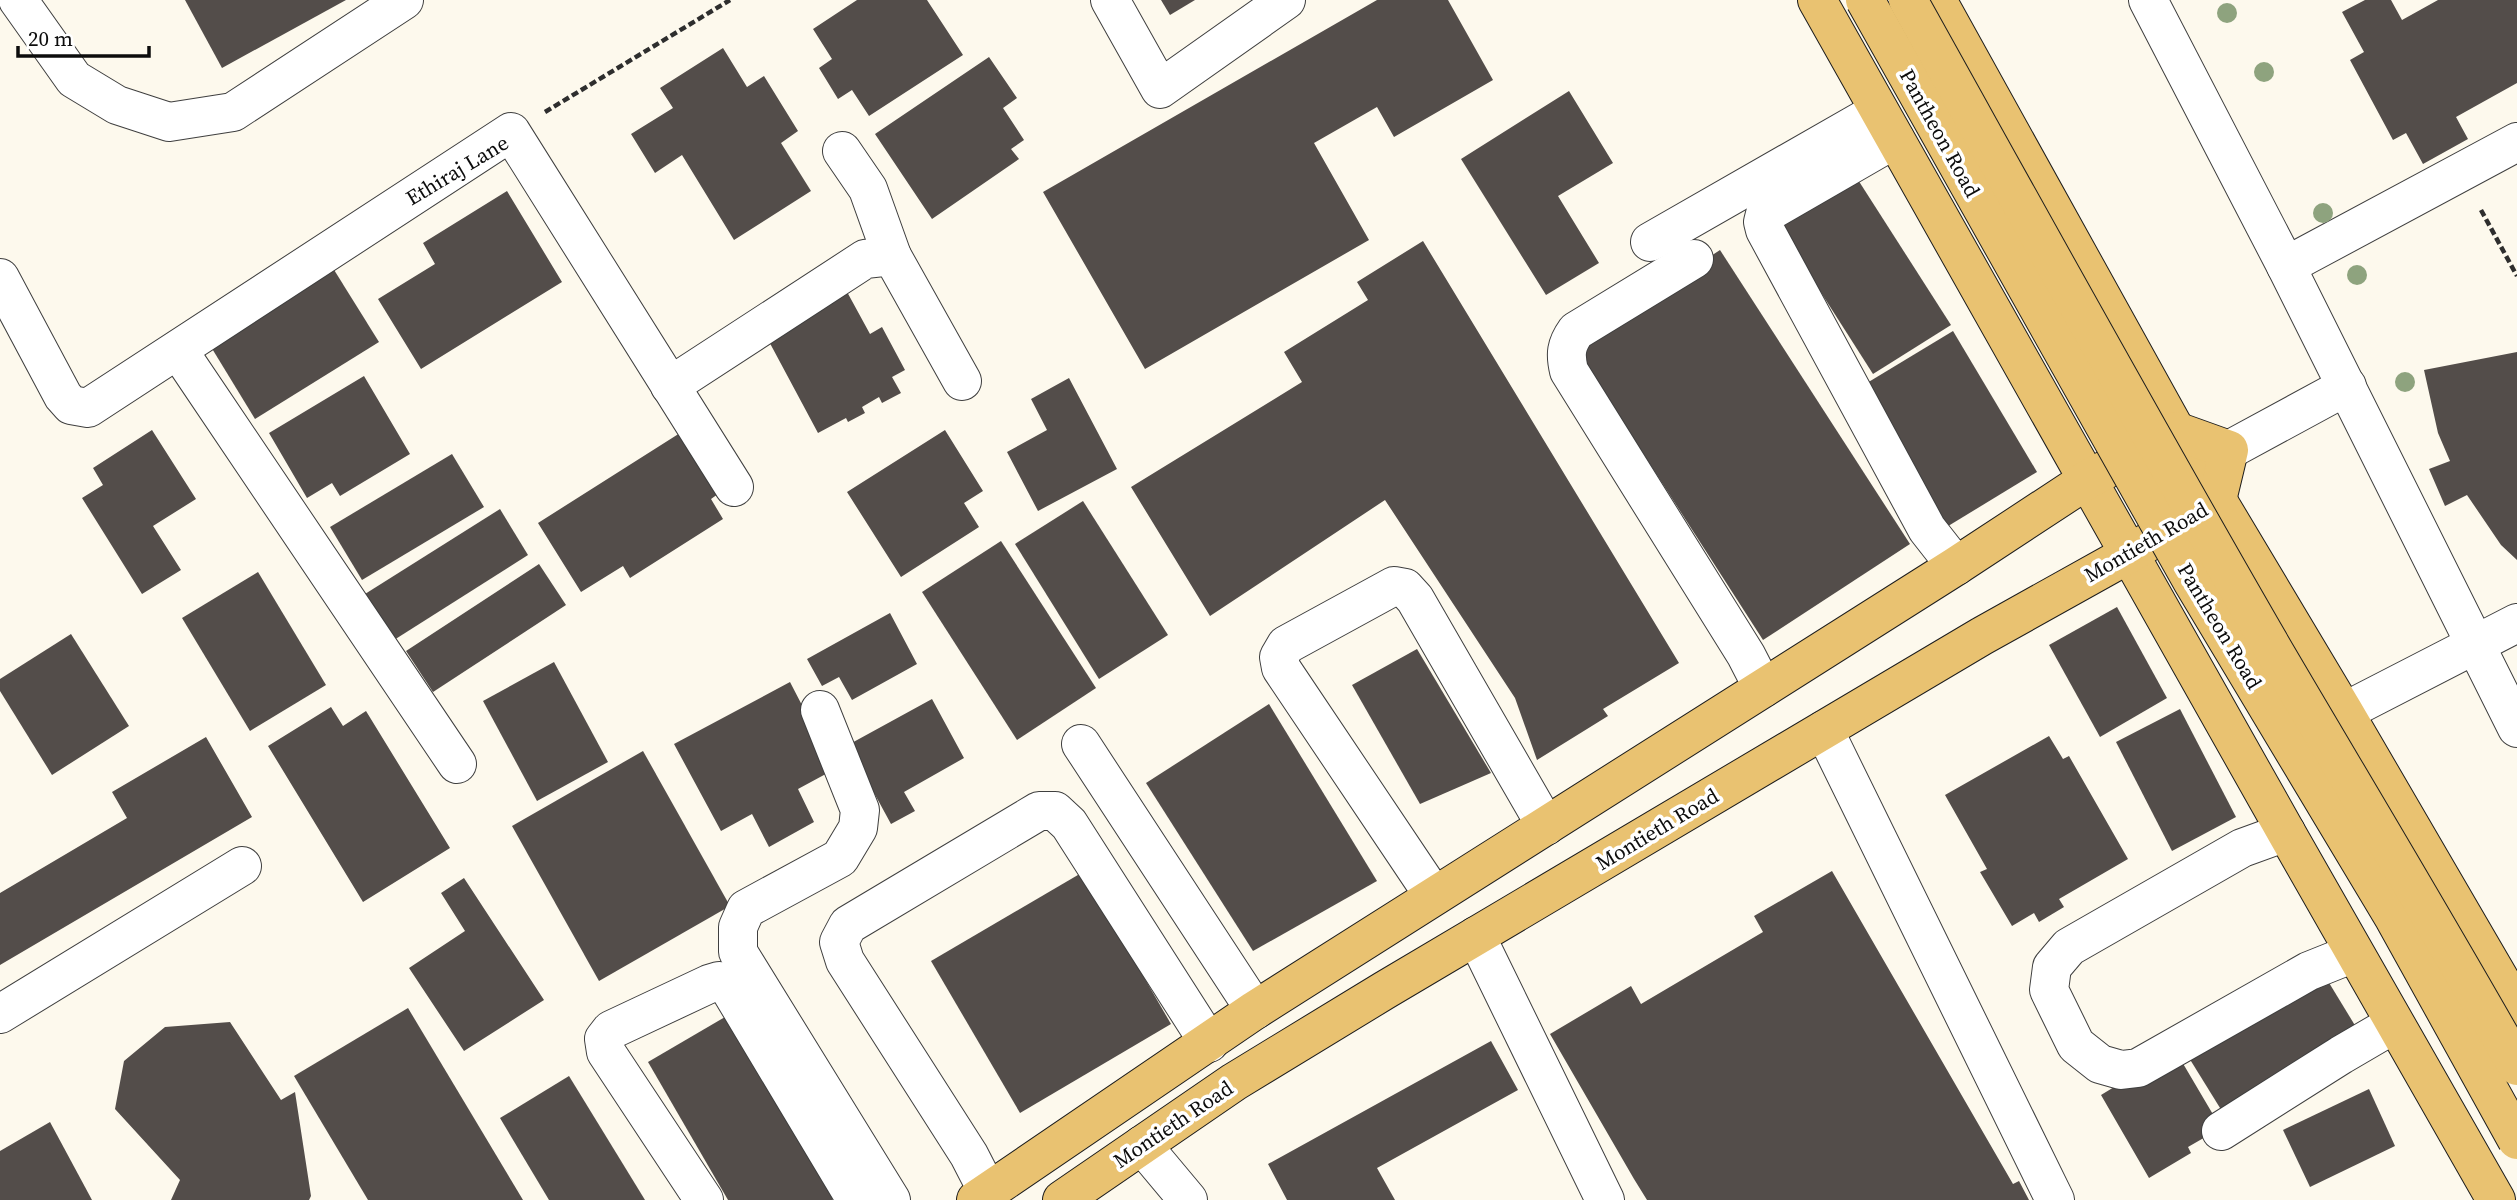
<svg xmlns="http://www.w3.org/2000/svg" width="2517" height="1200" viewBox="0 0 2517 1200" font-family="'Source Serif 4',serif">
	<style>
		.building { fill: #534d4a }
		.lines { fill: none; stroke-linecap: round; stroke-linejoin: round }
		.minor-casing { stroke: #3f3f3f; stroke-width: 40 }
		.major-casing { stroke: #1d1d1d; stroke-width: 40 }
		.path { stroke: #2e2e2e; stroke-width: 4.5; stroke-dasharray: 7 3.5; stroke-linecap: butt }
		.minor { stroke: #fff; stroke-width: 38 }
		.major { stroke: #e9c271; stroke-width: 38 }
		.major-bridge-casing { stroke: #1d1d1d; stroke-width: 40; stroke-linecap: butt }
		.major-bridge { stroke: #e9c271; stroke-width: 38 }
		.tree { fill: #8ea37e }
		.labels { text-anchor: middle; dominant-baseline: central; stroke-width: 7; stroke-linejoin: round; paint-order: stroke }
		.street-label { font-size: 21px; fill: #0c0c0c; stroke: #fff }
	</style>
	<rect width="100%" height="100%" fill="#fdf9ed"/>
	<!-- building -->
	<g class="building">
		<polygon points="185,0 346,0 222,68"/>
		<polygon points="857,0 927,0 963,55 869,116 852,90 838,99 819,68 832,59 813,29"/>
		<polygon points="1161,0 1195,0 1170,15"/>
		<polygon points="1377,0 1448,0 1493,80 1394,137 1377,107 1314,143 1369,240 1145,369 1043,192"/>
		<polygon points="2365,0 2391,0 2402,20 2438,0 2517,0 2517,83 2456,117 2468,139 2423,164 2406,133 2393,140 2350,60 2364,52 2342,12"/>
		<polygon points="723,48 747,87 764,76 798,131 781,143 811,191 734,240 682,155 655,173 631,134 673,108 660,88"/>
		<polygon points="989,57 1017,98 1003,108 1024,140 1011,149 1019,159 932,219 875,134"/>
		<polygon points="1569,91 1613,163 1558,196 1599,263 1546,295 1461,159"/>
		<polygon points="1853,172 1951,325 1873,374 1776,222"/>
		<polygon points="507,191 562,282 421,369 378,299 435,264 423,243"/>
		<polygon points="1423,241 1679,663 1603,709 1608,716 1537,760 1515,698 1385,500 1210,616 1131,487 1302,382 1284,352 1368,300 1357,282"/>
		<polygon points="1720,250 1910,544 1763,640 1574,346"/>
		<polygon points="331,265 379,342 255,419 208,342"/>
		<polygon points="846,290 870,334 882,327 905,370 892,377 901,393 882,403 879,397 862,407 865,413 848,422 846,418 818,433 765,334"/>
		<polygon points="1953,331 2037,472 1940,531 1857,389"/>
		<polygon points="2517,352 2517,560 2501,545 2467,495 2445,506 2429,469 2450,461 2438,433 2424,370"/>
		<polygon points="364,376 410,454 340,496 332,483 307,498 269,433"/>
		<polygon points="1069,378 1117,469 1038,511 1007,452 1047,430 1031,399"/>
		<polygon points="152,430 196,499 153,526 181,570 142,594 82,498 103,485 93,468"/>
		<polygon points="945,430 983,491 964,503 979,527 901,577 847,492"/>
		<polygon points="680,433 718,494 711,499 723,519 630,578 623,566 581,592 538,523"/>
		<polygon points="452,454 484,507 362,580 330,527"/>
		<polygon points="1083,501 1168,635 1099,679 1015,544"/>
		<polygon points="500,509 528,555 394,640 365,594"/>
		<polygon points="1001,541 1096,688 1017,740 922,592"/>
		<polygon points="539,564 566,605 433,692 406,651"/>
		<polygon points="258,572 326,685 250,731 182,618"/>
		<polygon points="2117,607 2167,698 2100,737 2049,645"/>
		<polygon points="890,613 917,664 852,700 839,677 822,686 807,659"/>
		<polygon points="71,634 129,726 52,775 0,691 0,679"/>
		<polygon points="1417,649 1491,773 1420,804 1352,685"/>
		<polygon points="554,662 608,762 537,801 483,701"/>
		<polygon points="790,682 835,769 798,789 814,822 769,847 752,814 721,831 674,744"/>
		<polygon points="932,699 964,758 904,792 915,811 891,824 848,745"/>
		<polygon points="1269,704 1377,881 1253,951 1146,783"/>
		<polygon points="331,707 343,726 366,711 450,848 363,902 268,746"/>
		<polygon points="2180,709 2236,817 2172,851 2116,742"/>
		<polygon points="2049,736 2063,759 2069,756 2128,859 2059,899 2064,907 2039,922 2034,913 2012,926 1980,872 1987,869 1945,795"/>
		<polygon points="206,737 252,817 0,965 0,893 127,818 112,792"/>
		<polygon points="643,751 730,906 599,981 512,826"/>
		<polygon points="1832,871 2013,1184 2019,1181 2029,1200 1647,1200 1634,1179 1550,1034 1631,986 1641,1004 1763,932 1754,916"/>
		<polygon points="1083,872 1171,1024 1020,1113 931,961"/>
		<polygon points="464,878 544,1000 464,1051 409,968 465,931 441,893"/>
		<polygon points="2320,968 2359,1032 2225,1116 2186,1053"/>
		<polygon points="408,1008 523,1200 368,1200 294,1076"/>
		<polygon points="725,1017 838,1195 832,1200 728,1200 648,1062"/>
		<polygon points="230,1022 281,1100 295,1092 311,1196 309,1200 171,1200 180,1180 115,1109 124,1061 165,1027"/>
		<polygon points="1491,1041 1518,1090 1377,1168 1395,1200 1287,1200 1268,1164"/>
		<polygon points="2175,1050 2221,1128 2188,1147 2191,1153 2149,1178 2101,1095"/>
		<polygon points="569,1076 645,1200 549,1200 500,1118"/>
		<polygon points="2369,1089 2395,1146 2310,1187 2283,1130"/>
		<polygon points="50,1122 92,1200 0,1200 0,1151"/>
	</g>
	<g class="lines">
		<defs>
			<g id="minor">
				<polyline points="18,0 74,79 117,105 169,122 233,112 404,0"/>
				<polyline points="1110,0 1160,89 1286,0"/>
				<polyline points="2148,0 2286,266 2517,728"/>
				<polyline points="1895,139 1765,214 1763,222 1765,230 1927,529 1956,566"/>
				<polyline points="842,151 868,189 892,256"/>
				<polyline points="1650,242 1879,111"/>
				<path d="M1694,259L1576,331C1566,345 1565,354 1569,371L1746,655L1763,688"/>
				<polyline points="2286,266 2517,142"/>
				<polyline points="0,278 63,396 71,405 88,408 511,132 734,487"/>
				<polyline points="178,350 457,764"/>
				<polyline points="670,386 865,259 892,256 962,381"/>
				<polyline points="2229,450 2347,386"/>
				<polyline points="820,710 860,810 858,828 840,858 746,909 738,927 738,952 891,1200"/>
				<polyline points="2344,712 2517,623"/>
				<polyline points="1824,730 2055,1200"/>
				<polyline points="1081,744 1255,1010"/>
				<polyline points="2286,832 2242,848 2069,947 2052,967 2049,990 2076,1045 2100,1064 2121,1070 2138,1068 2309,971 2354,953"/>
				<polyline points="1434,896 1281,668 1279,657 1286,645 1394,586 1405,588 1415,599 1546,826"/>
				<polyline points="1476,936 1605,1200"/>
				<polyline points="0,1014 242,866"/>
				<polyline points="2221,1131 2341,1055 2394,1024"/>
				<polyline points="1142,1145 1188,1200"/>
				<polyline points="988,1192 969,1155 845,961 839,942 848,925 1039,811 1055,811 1069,824 1209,1043"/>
				<polyline points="704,1200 606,1052 604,1039 611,1030 709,984 719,981 729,988 856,1200"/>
			</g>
			<g id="major">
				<polyline points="1817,0 2286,832 2496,1200"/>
				<polyline points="1937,0 2176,431 2344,712 2517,1009"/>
				<polyline points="976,1200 1255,1010 1956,566 2087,480 2176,431 2229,450 2217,500 2129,554 1982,636 1385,990 1234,1082 1062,1200"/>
			</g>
		</defs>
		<!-- minor casing -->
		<use href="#minor" class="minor-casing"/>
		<!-- major casing -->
		<use href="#major" class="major-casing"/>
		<!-- path -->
		<g class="path">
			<polyline points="545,112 730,0"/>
			<polyline points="2481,210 2517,276"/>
		</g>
		<!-- minor -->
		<use href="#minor" class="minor"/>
		<!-- major -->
		<use href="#major" class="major"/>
		<defs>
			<g id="major-bridge">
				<polyline points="1865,0 2192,581 2394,918 2517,1140"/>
				<path d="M1908,0C2030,219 2151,439 2277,656C2357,792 2439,928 2517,1066"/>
			</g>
		</defs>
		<!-- major-bridge casing -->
		<use href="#major-bridge" class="major-bridge-casing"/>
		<!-- major-bridge -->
		<use href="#major-bridge" class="major-bridge"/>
	</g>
	<!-- trees -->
	<g class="tree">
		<circle cx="2227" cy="13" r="10"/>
		<circle cx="2264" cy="72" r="10"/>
		<circle cx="2323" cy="213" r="10"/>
		<circle cx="2357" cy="275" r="10"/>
		<circle cx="2405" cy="382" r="10"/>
	</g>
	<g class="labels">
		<!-- street labels -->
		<g class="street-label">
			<text transform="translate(1940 133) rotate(61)">Pantheon Road</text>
			<text transform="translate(457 170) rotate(-31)">Ethiraj Lane</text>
			<text transform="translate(2146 542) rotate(-30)">Montieth Road</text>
			<text transform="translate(2220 626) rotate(59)">Pantheon Road</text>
			<text transform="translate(1657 829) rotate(-31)">Montieth Road</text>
			<text transform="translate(1173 1124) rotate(-34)">Montieth Road</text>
		</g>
	</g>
	<!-- scale -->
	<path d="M18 46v10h131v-10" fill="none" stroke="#0c0c0c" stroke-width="3.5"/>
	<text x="28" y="46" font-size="21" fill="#0c0c0c" stroke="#ffffff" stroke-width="5" paint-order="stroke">20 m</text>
</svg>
